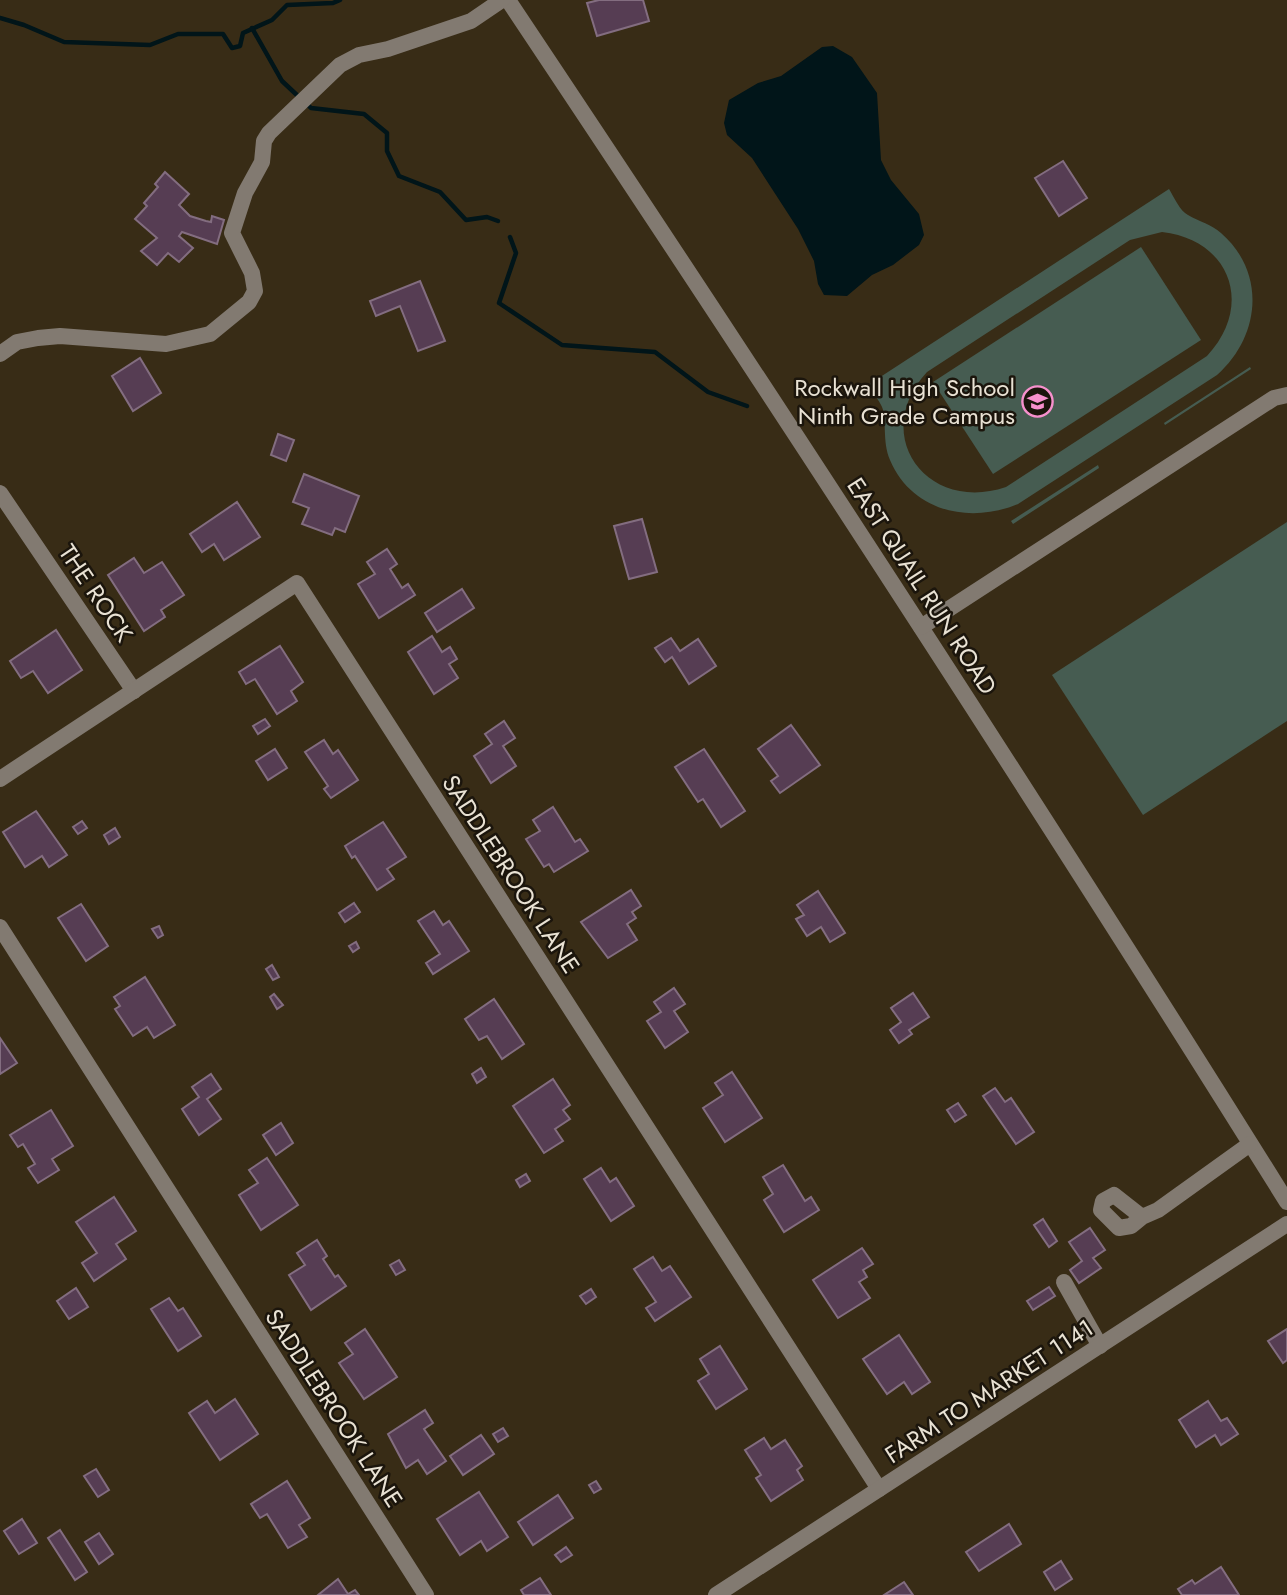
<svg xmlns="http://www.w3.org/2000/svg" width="1287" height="1595" viewBox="0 0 1287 1595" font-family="Jost,sans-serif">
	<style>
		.green { fill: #465c51; fill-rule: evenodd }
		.water { fill: #011519 }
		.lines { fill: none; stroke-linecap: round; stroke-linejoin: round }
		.stream { stroke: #011519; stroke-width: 4.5 }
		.building { fill: #563d53; stroke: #836d80; stroke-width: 2 }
		.minor { stroke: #827a71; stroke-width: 16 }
		.labels { text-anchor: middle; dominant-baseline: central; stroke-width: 5; stroke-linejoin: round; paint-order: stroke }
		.poi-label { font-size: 24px; fill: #e9e2d4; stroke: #1b150c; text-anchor: end }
		.street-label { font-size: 24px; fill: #e9e2d4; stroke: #1b150c }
	</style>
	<rect width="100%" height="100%" fill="#382c16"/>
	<!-- green -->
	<g class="green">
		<path d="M1169,189C1174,197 1180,211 1188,215C1200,222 1211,224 1221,233C1267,273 1260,337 1217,375L1018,504C970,524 912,512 890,460C882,442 887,418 882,407C879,400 872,392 868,385ZM1162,232C1231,240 1254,306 1207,356L1006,487C927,514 869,435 927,372L1130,240Z"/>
		<polygon points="1141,247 1201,340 993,474 933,382"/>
		<polygon points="1250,367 1251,369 1165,425 1164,423"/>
		<polygon points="1098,465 1099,468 1013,524 1011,521"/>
		<polygon points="1287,522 1287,721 1143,815 1052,675"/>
	</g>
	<!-- water -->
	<polygon class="water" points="833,46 852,57 877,93 881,160 891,180 919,214 924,235 919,245 893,265 872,275 847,296 824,295 818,284 814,261 798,229 752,158 727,135 724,123 729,100 758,83 781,76 822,47"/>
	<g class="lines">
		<!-- stream -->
		<g class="stream">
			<polyline points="0,18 24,25 64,42 150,45 178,34 223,34 232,48 240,46 243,33 272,20 287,5 333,3 340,0"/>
			<polyline points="252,28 282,81 299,97"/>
			<polyline points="306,103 311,108 364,114 387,133 387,151 399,176 440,192 466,220 487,217 498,221"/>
			<polyline points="510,237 516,253 499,303 562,345 655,352 708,392 747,406"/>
		</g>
	</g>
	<!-- building -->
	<g class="building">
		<polygon points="599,0 643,0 649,21 597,36 587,3"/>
		<polygon points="1063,161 1087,198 1059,216 1035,178"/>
		<polygon points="165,172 189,194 179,205 190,216 206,221 211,222 212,216 224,220 217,244 182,232 179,236 193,248 179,262 168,253 157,265 141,251 157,238 135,219 147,206 144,203 158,187 155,184"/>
		<polygon points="420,281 445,341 418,351 400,306 376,316 370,301"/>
		<polygon points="140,358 161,393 133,411 112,376"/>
		<polygon points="278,434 294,440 286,461 271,455"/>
		<polygon points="304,474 359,496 345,532 335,528 332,535 302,524 309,508 293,502"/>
		<polygon points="237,502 260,537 224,560 214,544 202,552 190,534"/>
		<polygon points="642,519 657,572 629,579 614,526"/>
		<polygon points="387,549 397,564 390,569 402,588 408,584 415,595 379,618 358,584 375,574 367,562"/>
		<polygon points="134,558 144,573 162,562 184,595 161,610 165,617 144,631 108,575"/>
		<polygon points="462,589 474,608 437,632 425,613"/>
		<polygon points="56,630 82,670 48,693 33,671 21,678 10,661"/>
		<polygon points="432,636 442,652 450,647 457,659 449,664 458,678 434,694 408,652"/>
		<polygon points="671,638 680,651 698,639 716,666 689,684 672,657 665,662 655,648"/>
		<polygon points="280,646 303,682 291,691 297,701 277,714 255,679 246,684 239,672"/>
		<polygon points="265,719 270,726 258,734 253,726"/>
		<polygon points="504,721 515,738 503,746 516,766 491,783 474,756 492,744 485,734"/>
		<polygon points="791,725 820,765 780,793 771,781 778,776 758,749"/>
		<polygon points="324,740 333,754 338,750 358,780 331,798 324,789 328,786 305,752"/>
		<polygon points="275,749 287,768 268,780 256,761"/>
		<polygon points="704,749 745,811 721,827 703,799 698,802 675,767"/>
		<polygon points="553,807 575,842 580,839 588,851 554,872 549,864 544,867 526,839 540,831 533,820"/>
		<polygon points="36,811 67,855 49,867 42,856 25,867 3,832"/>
		<polygon points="82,821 87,828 78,834 73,827"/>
		<polygon points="383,822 406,857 387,869 394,879 377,890 355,856 352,858 345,846"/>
		<polygon points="115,828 120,837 109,844 104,835"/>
		<polygon points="631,890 641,906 632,912 636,918 627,924 637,940 608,958 581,922"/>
		<polygon points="818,891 845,933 830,942 821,927 807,936 796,919 804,915 797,905"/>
		<polygon points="354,903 360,912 345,922 339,913"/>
		<polygon points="81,904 108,946 86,961 58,918"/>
		<polygon points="434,911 443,925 449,921 469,951 433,974 426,963 440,954 418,921"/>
		<polygon points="159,926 163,935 158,938 152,929"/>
		<polygon points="356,942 359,948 353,952 349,946"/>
		<polygon points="272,965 279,977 273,980 266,969"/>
		<polygon points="145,977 175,1025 154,1038 147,1027 133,1036 115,1009 120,1006 114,997"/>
		<polygon points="674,988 685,1004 674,1011 688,1032 665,1048 647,1021 661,1012 654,1002"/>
		<polygon points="913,993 929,1017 909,1030 912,1034 899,1043 890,1030 901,1022 891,1008"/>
		<polygon points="274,994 283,1005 277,1009 270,997"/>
		<polygon points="494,999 524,1044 502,1059 487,1036 479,1040 465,1019"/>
		<polygon points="0,1038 17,1063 0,1074"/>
		<polygon points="481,1068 486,1077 477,1083 472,1074"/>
		<polygon points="732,1072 762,1118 725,1142 703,1108 723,1095 715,1083"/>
		<polygon points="211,1074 221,1089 207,1099 221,1119 199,1135 182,1109 199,1097 192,1087"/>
		<polygon points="553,1079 570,1105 563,1110 570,1119 555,1129 563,1141 544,1153 513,1106"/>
		<polygon points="995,1088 1005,1102 1011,1098 1034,1132 1016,1144 983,1096"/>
		<polygon points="958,1103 966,1115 955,1122 947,1110"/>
		<polygon points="51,1110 73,1146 52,1159 59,1170 38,1183 28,1168 35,1164 23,1144 18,1147 10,1135"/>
		<polygon points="281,1123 293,1143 276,1155 263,1135"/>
		<polygon points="267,1158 298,1205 261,1230 239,1195 258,1183 249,1170"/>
		<polygon points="783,1165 805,1201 811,1197 819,1210 784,1232 764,1200 773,1194 763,1177"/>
		<polygon points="601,1168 610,1182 616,1178 634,1206 611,1221 584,1179"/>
		<polygon points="526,1174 530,1181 520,1187 516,1180"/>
		<polygon points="114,1197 136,1231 116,1244 126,1259 94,1281 82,1263 97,1253 76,1222"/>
		<polygon points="1043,1219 1057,1241 1049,1247 1034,1225"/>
		<polygon points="1090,1228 1105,1250 1093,1258 1101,1268 1079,1283 1070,1270 1082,1261 1069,1242"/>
		<polygon points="317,1240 327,1256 323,1259 335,1277 338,1275 346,1286 311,1310 289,1275 305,1265 297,1253"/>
		<polygon points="862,1248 873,1264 863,1270 867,1277 859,1282 870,1298 838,1318 813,1280"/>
		<polygon points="653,1257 662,1271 670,1266 691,1297 655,1321 646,1308 656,1302 634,1269"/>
		<polygon points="399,1260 405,1270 396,1275 390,1265"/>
		<polygon points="1049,1287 1055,1296 1033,1310 1027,1301"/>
		<polygon points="76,1288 88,1307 69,1319 57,1301"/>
		<polygon points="591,1289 596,1297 586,1304 580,1296"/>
		<polygon points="169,1298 178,1311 183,1308 201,1336 178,1351 151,1309"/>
		<polygon points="365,1329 397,1377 364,1399 339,1363 353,1354 345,1343"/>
		<polygon points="1287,1329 1287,1360 1283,1363 1268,1341"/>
		<polygon points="899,1335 930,1382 912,1394 904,1382 887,1394 863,1359"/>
		<polygon points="720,1346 747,1389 716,1409 698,1381 709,1374 700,1359"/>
		<polygon points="235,1399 258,1434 220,1460 189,1413 207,1401 215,1413"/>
		<polygon points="1208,1401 1221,1421 1227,1418 1238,1434 1221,1445 1215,1435 1196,1447 1179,1420"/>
		<polygon points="425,1410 433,1423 424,1429 446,1461 427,1474 418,1460 406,1468 388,1434"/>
		<polygon points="503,1428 508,1436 498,1442 493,1434"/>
		<polygon points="481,1435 494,1454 463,1475 450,1456"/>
		<polygon points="764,1438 771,1449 785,1440 802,1466 797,1470 803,1480 771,1501 756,1478 761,1475 745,1450"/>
		<polygon points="96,1469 109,1490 98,1497 84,1476"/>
		<polygon points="287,1481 310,1518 299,1525 307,1537 288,1548 267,1514 260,1518 251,1504"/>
		<polygon points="596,1481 601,1489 594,1493 589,1485"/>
		<polygon points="479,1492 508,1537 487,1551 481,1541 460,1555 437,1519"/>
		<polygon points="558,1495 573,1518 533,1545 518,1522"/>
		<polygon points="22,1519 37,1543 19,1554 4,1531"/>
		<polygon points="1009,1524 1021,1544 979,1571 966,1552"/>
		<polygon points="60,1530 87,1572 75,1580 48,1538"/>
		<polygon points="99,1533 113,1554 99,1564 85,1542"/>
		<polygon points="566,1547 572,1555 561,1562 555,1555"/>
		<polygon points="1061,1561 1072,1579 1055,1590 1044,1572"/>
		<polygon points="1221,1567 1239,1595 1182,1595 1178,1589 1192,1580 1195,1584"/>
		<polygon points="540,1578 551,1595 524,1595 521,1590"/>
		<polygon points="338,1579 348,1594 355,1590 359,1595 318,1595"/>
		<polygon points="904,1582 913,1595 884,1595"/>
	</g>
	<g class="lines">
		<!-- minor -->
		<g class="minor">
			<path d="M508,0C773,397 1034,797 1287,1202"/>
			<polyline points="0,354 17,342 38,338 60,336 166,344 210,334 249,302 255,291 252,273 232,233 245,193 262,162 264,141 269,133 340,65 359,55 388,49 471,21 502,0"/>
			<polyline points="0,493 134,691"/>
			<polyline points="921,627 1274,398 1287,395"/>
			<polyline points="0,779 297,583 879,1489"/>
			<polyline points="0,927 426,1595"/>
			<polyline points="1142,1217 1131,1226 1119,1228 1101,1210 1103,1201 1114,1195 1142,1217 1158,1210 1250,1144"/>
			<polyline points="1064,1282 1100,1346"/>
			<polyline points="716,1595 1287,1224"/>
		</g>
	</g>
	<!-- icons -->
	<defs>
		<symbol id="school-ring" viewBox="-11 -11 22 22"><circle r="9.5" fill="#1b150c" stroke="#f790cd" stroke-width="1.5"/><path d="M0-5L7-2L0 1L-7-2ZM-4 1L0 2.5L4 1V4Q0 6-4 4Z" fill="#f790cd"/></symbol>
	</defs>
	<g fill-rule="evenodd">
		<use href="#school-ring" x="1020" y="384" width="35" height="35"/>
	</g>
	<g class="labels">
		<!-- poi labels -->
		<g class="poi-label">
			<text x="1015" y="387">Rockwall High School<tspan x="1015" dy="28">Ninth Grade Campus</tspan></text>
		</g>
		<!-- street labels -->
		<g class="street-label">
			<text transform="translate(922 586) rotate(57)">EAST QUAIL RUN ROAD</text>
			<text transform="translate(96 593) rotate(56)">THE ROCK</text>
			<text transform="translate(511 874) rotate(57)">SADDLEBROOK LANE</text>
			<text transform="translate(989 1391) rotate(-33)">FARM TO MARKET 1141</text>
			<text transform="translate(334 1408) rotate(57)">SADDLEBROOK LANE</text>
		</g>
	</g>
</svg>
